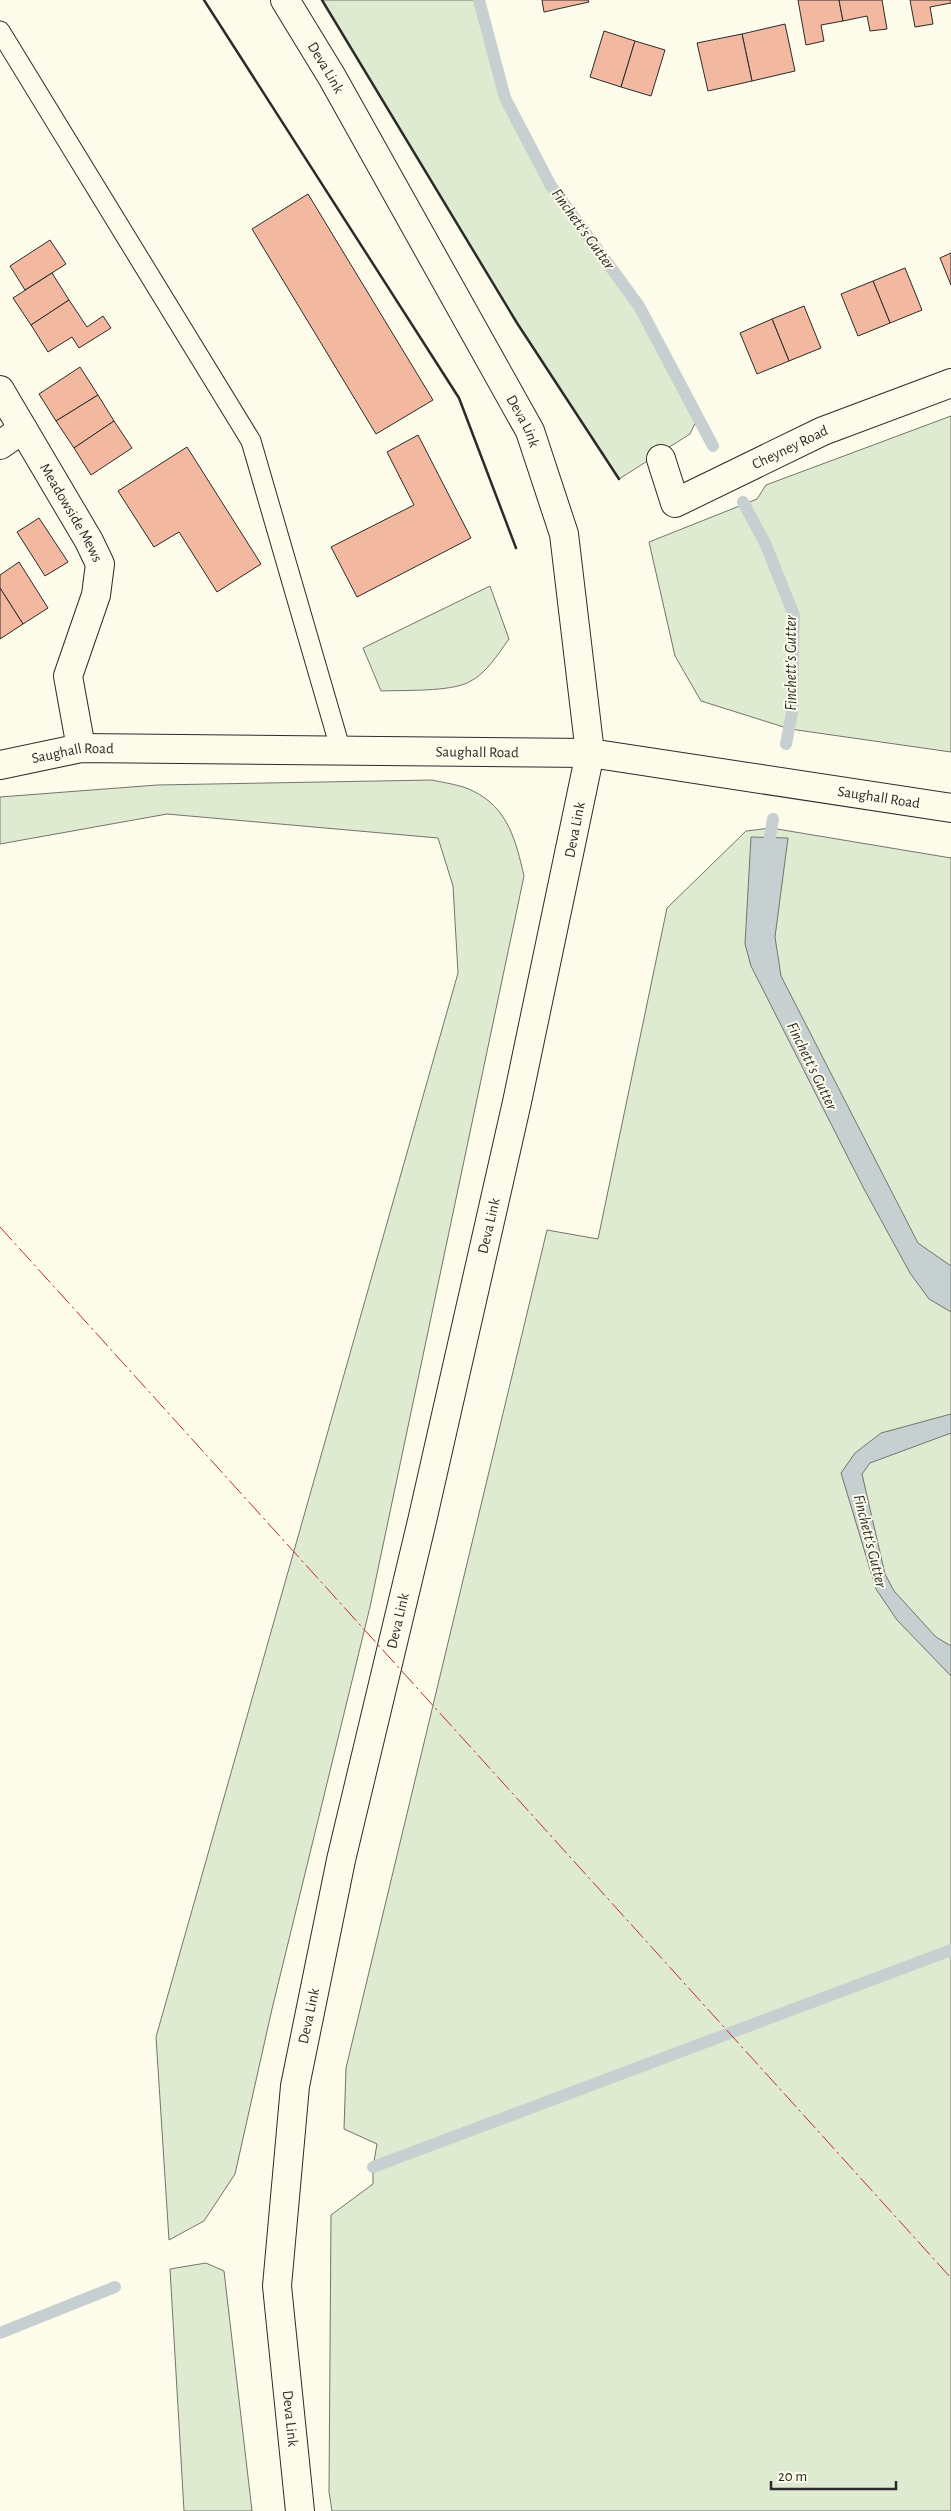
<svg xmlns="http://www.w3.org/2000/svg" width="951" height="2511" viewBox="0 0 951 2511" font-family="'Alegreya Sans',sans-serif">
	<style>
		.green { fill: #deebd1; stroke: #74746e }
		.water { fill: #c7d0d0; stroke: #74746e }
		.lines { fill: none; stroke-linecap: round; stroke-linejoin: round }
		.stream { stroke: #c7d0d0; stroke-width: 12 }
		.building { fill: #f2b8a0; stroke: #2b2b2b }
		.service-casing { stroke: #2b2b2b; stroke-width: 21 }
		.minor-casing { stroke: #2b2b2b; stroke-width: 30 }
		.tertiary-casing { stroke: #2b2b2b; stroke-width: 30 }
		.primary-casing { stroke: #2b2b2b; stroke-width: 30 }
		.service { stroke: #fdfbea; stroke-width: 19 }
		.minor { stroke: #fdfbea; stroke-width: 28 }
		.tertiary { stroke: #fdfbea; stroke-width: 28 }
		.primary { stroke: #fdfbea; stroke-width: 28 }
		.wall { stroke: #2b2b2b; stroke-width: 2.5 }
		.power { stroke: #c62828; stroke-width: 1; stroke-dasharray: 18 4 2.5 4; stroke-linecap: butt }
		.labels { text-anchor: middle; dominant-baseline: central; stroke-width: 4; stroke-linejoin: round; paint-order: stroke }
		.street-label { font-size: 15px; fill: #2b2b2b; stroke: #fdfbea }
		.water-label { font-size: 16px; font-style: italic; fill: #2b2b2b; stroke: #fdfbea }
	</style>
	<rect width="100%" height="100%" fill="#fdfbea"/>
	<!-- green -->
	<g class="green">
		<polygon points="322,0 479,0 505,98 551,186 639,306 698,417 690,434 619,479 517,323"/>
		<polygon points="951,416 951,752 790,729 701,701 675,656 649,542 757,499 766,485"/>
		<path d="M490,586L509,639C498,654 486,674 469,682C451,692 402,690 381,691L363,648Z"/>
		<path d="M432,780C445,783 462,785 473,791C508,808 516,841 524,876L370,1607L272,2009L235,2174L204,2221L169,2240L156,2037L458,973L453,886L438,838L167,814L0,844V797L157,785Z"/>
		<polygon points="771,828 951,858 951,2511 332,2511 329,2492 331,2215 373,2184 373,2167 377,2144 344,2129 346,2068 547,1230 598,1239 667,908 746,831"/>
		<polygon points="206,2263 224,2271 252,2511 184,2511 170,2269"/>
	</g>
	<!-- water -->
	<g class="water">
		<polygon points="751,837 788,838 775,937 781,976 918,1243 951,1266 951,1312 929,1299 910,1273 864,1189 751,966 745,944"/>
		<polygon points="951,1414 951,1433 870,1463 862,1474 885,1574 894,1591 936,1637 951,1646 951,1676 897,1620 876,1589 841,1473 855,1453 881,1433"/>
	</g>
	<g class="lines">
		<!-- stream -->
		<g class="stream">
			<polyline points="479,0 505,98 551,186 639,306 713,446"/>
			<polyline points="743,502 765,543 794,615 792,713 786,744"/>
			<polyline points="767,853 773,819"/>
			<polyline points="373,2167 951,1950"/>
			<polyline points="0,2333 115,2287"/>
		</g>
	</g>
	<!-- building -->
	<g class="building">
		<polygon points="542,0 588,0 589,2 544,12"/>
		<polygon points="798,0 839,0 843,21 821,25 824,41 806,45"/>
		<polygon points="839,0 882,0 887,29 870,31 867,16 843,21"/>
		<polygon points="910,0 951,0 951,3 930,7 933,24 915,27"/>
		<polygon points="785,24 795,71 752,81 742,34"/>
		<polygon points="604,31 635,41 621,87 590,77"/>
		<polygon points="742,34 752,81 708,91 697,43"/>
		<polygon points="635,41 665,50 651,96 621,87"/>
		<polygon points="308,194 433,400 376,434 252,229"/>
		<polygon points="50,240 66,264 25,290 10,266"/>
		<polygon points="951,253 951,285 940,258"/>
		<polygon points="905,268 922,310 890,323 873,281"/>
		<polygon points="52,273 69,300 31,325 13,298"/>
		<polygon points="873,281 890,323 858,336 841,294"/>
		<polygon points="69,300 87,327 103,316 111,328 79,348 72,337 48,352 31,325"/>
		<polygon points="804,306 821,348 789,361 772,319"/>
		<polygon points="772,319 789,361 757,374 740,333"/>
		<polygon points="80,367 98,395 56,421 39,394"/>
		<polygon points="98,395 114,421 74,448 56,421"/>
		<polygon points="114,421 132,448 91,475 74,448"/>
		<polygon points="418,435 471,538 357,597 331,547 414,505 387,452"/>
		<polygon points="187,447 261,564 217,592 179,532 154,547 118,491"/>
		<polygon points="39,518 68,562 45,576 17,532"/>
		<polygon points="19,562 48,608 23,624 0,588 0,575"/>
		<polygon points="0,588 23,624 0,639"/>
	</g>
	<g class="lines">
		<defs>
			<polyline id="service" points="0,31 251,441 341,751"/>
			<g id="minor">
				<path id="s1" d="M0,390L89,541L100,564L96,595L68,676L81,748"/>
				<polyline points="0,445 23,429"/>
				<path id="s2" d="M661,459L675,503L823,431L951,383"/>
			</g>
			<g id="tertiary">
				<path id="s3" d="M0,765L81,748L590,753L951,808"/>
			</g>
			<g id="primary">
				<path id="s4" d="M285,0L332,77L530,431L564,534L590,753L517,1102L422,1521L341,1860L295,2086L277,2286L300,2511"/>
			</g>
		</defs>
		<!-- service casing -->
		<use href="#service" class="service-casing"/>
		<!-- minor casing -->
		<use href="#minor" class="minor-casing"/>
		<!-- tertiary casing -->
		<use href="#tertiary" class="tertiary-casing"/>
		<!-- primary casing -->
		<use href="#primary" class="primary-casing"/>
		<!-- service -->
		<use href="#service" class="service"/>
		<!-- minor -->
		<use href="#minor" class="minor"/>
		<!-- tertiary -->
		<use href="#tertiary" class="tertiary"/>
		<!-- primary -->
		<use href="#primary" class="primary"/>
		<!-- wall -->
		<g class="wall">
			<polyline points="204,0 459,398 516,548"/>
			<polyline points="322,0 517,323 619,479"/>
		</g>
		<!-- power -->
		<polyline class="power" points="0,1227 951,2278"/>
	</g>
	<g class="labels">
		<!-- street labels -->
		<g class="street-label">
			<text stroke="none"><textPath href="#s4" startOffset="79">Deva Link</textPath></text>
			<text stroke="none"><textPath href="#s4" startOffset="484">Deva Link</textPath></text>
			<text stroke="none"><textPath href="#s2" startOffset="174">Cheyney Road</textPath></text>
			<text stroke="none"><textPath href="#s1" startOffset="142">Meadowside Mews</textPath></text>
			<text stroke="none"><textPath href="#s3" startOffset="479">Saughall Road</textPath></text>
			<text stroke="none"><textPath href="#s3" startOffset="74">Saughall Road</textPath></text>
			<text stroke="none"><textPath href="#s3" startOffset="884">Saughall Road</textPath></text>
			<text transform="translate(575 830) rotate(-79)">Deva Link</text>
			<text transform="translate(489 1226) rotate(-77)">Deva Link</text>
			<text transform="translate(398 1621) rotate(-77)">Deva Link</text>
			<text transform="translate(309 2016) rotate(-78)">Deva Link</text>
			<text stroke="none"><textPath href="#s4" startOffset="2524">Deva Link</textPath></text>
		</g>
		<!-- water labels -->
		<g class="water-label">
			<text transform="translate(583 229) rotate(54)">Finchett's Gutter</text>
			<text transform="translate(791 663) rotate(-90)">Finchett's Gutter</text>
			<text transform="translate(812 1066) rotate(64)">Finchett's Gutter</text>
			<text transform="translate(870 1541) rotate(76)">Finchett's Gutter</text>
		</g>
	</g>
	<!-- scale -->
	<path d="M771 2481v8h125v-8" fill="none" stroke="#2b2b2b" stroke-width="2.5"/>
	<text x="778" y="2481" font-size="15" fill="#2b2b2b" stroke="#fdfbea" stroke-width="4" paint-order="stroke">20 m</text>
</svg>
